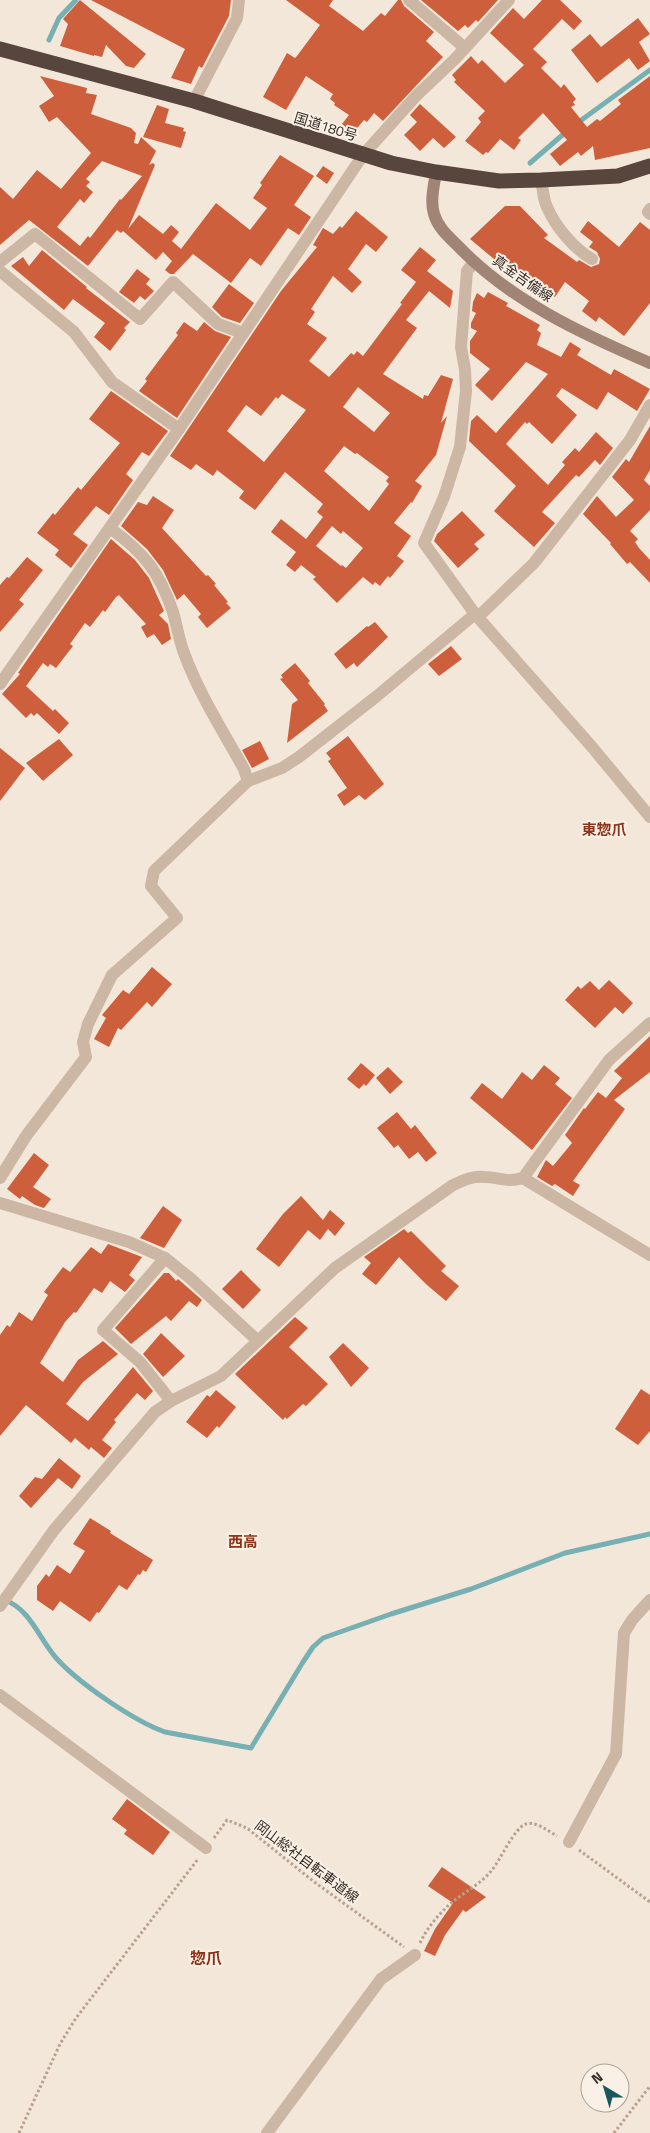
<svg xmlns="http://www.w3.org/2000/svg" width="650" height="2133" viewBox="0 0 650 2133" font-family="'Titillium Web','Noto Sans JP',sans-serif">
	<style>
		.lines { fill: none; stroke-linecap: round; stroke-linejoin: round }
		.stream { stroke: #76b0b2; stroke-width: 5 }
		.building { fill: #ce5f3c; fill-rule: evenodd }
		.path { stroke: #b8a08f; stroke-width: 3; stroke-dasharray: 2.5 2.5; stroke-linecap: butt }
		.street { stroke: #ccb6a4; stroke-width: 12 }
		.secondary { stroke: #a08576; stroke-width: 12 }
		.highway { stroke: #58453d; stroke-width: 15 }
		.labels { text-anchor: middle; dominant-baseline: central; stroke-width: 4; stroke-linejoin: round; paint-order: stroke }
		.street-label { font-size: 14px; fill: #372b26; stroke: #faf1e6 }
		.neighbourhood-label { font-size: 15px; font-weight: bold; fill: #8b341a; stroke: #faf1e6 }
		.quarter-label { font-size: 16px; font-weight: bold; fill: #8b341a; stroke: #faf1e6 }
	</style>
	<rect width="100%" height="100%" fill="#f3e7d9"/>
	<g class="lines">
		<!-- stream -->
		<g class="stream">
			<polyline points="49,40 59,18 76,0"/>
			<polyline points="576,124 650,70"/>
			<polyline points="530,163 567,131"/>
			<path d="M5,1600C31,1610 39,1639 57,1659C80,1684 134,1721 165,1732L251,1748L303,1662L313,1647L323,1638L391,1614L471,1589L565,1553L650,1534"/>
		</g>
	</g>
	<!-- building -->
	<g class="building">
		<polygon points="80,0 146,54 134,68 126,66 106,45 102,57 94,55 94,56 60,46 68,24 63,19"/>
		<polygon points="91,0 231,0 229,16 202,68 199,66 191,84 171,78 185,49"/>
		<polygon points="286,0 333,0 329,6 363,31 381,13 385,16 398,0 401,0 404,6 434,32 426,41 443,57 383,121 374,113 367,122 364,120 353,133 342,124 349,115 334,105 335,103 330,99 333,94 306,76 286,110 263,97 287,53 295,58 297,56 320,25"/>
		<polygon points="421,0 498,0 478,22 476,20 468,28 465,25 458,31"/>
		<polygon points="542,0 560,0 582,21 574,30 562,19 533,49 547,62 541,68 561,88 564,84 576,99 573,102 575,105 571,107 587,127 597,119 600,121 621,104 618,100 650,76 650,148 595,160 593,146 581,156 578,152 560,166 550,154 567,140 543,113 518,138 521,140 514,150 500,139 488,153 486,152 483,155 465,141 481,122 478,118 485,111 454,82 456,80 452,75 471,56 478,64 482,60 505,83 524,65 490,33 513,8 524,19"/>
		<polygon points="638,18 650,34 639,42 650,61 638,70 629,58 597,83 571,50 590,34 601,47"/>
		<path d="M40,76L87,88L86,93L97,95L91,114L131,128L136,133L134,143L138,144L141,137L156,151L149,165L153,163L155,165L128,229L139,215L163,234L171,225L179,232L172,241L181,249L216,203L250,230L267,208L253,198L262,185L260,183L280,155L314,176L294,205L311,217L299,235L288,228L261,266L250,258L231,283L193,254L174,274H170L165,270L172,261L163,252L156,260L123,231L121,233L117,230L88,266L29,220L0,245V187L13,199L37,170L61,189L91,153L57,117L49,122L39,106L54,96ZM102,161L142,176L121,200L120,199L90,238L88,236L80,246L57,227L80,199L84,203L93,192L86,186L90,182L86,179Z"/>
		<polygon points="420,104 456,137 444,148 433,138 420,151 404,135 417,122 410,115"/>
		<polygon points="157,105 169,109 165,123 184,128 183,131 186,132 181,148 143,137"/>
		<polygon points="323,166 334,173 327,184 316,176"/>
		<polygon points="505,206 520,206 548,235 544,238 577,262 579,260 591,267 599,264 600,259 597,252 589,247 593,242 580,232 588,221 619,247 640,222 650,230 650,303 624,336 599,317 596,322 582,311 589,301 565,282 555,297 506,269 470,239"/>
		<path d="M356,211L388,237L376,252L366,244L348,269L362,282L352,293L333,276L311,309L315,312L307,324L327,338L309,361L329,377L351,353L354,355L357,351L363,356L402,304L400,303L416,282L401,270L420,247L436,260L427,271L453,291L450,308L429,291L406,320L417,328L383,374L423,399L424,395L428,396L441,375L453,379L441,423L447,416L436,455L415,481L422,486L412,503L411,502L394,523L411,536L397,556L404,561L390,578L388,576L380,586L375,582L373,585L363,577L337,603L313,579L316,577L301,565L295,572L286,565L296,552L271,532L281,519L306,539L323,517L317,512L323,504L285,472L255,510L239,498L244,491L217,470L213,476L196,464L191,470L170,456L281,291L317,247L313,245L323,228L333,234L340,226L342,228ZM358,387L390,413L374,432L343,407ZM282,394L306,410L264,462L227,431L246,405L261,416L276,397L278,399ZM344,446L355,454L357,453L389,477L386,481L389,484L369,511L324,471ZM332,526L341,534L343,531L363,548L346,568L342,565L341,566L316,546Z"/>
		<polygon points="42,250 87,287 86,288 130,322 124,328 126,330 110,351 94,337 105,323 73,299 64,310 11,266 23,257 29,266"/>
		<polygon points="137,269 150,279 146,284 154,291 145,300 140,296 134,303 119,292"/>
		<polygon points="229,284 254,303 240,323 222,317 212,307"/>
		<polygon points="488,292 508,303 506,306 540,325 537,330 541,333 537,345 561,357 570,342 581,349 577,355 611,375 614,369 650,389 637,411 608,392 597,410 562,388 556,396 577,415 552,444 529,422 527,424 525,422 506,444 548,485 565,465 562,462 575,448 579,452 596,432 613,448 600,465 595,460 579,477 576,475 542,512 555,523 534,547 494,511 516,486 469,441 471,421 477,415 496,433 548,374 526,362 492,401 475,385 490,369 470,353 470,341 477,331 471,328 471,323 476,313 472,311 473,302 477,293 484,298"/>
		<polygon points="184,322 197,331 204,322 215,331 231,337 177,418 139,391 147,381 145,379 178,335 176,333"/>
		<polygon points="111,391 168,431 149,456 142,452 126,474 133,480 109,515 96,506 73,534 88,545 71,568 55,555 59,550 37,533 53,513 55,515 78,487 81,490 120,443 89,419"/>
		<polygon points="650,426 650,470 644,480 650,486 650,510 630,531 638,539 635,542 639,548 650,560 650,583 630,562 627,564 610,544 611,543 583,514 597,496 616,517 634,500 612,477 626,459 629,462"/>
		<polygon points="153,496 174,510 162,528 206,576 208,575 216,584 214,585 228,602 226,603 231,608 207,628 198,617 201,614 184,594 177,600 163,570 147,549 121,526 138,502 147,505"/>
		<polygon points="462,511 485,535 474,544 479,549 458,568 434,541 437,534"/>
		<polygon points="111,539 135,560 149,578 164,611 159,615 168,624 171,639 162,645 154,634 147,638 141,627 146,624 119,595 116,597 105,612 103,610 90,627 85,623 70,644 73,646 56,668 50,664 48,667 43,663 26,686 53,711 55,709 69,723 59,734 37,713 34,716 31,713 26,718 2,694 20,674 18,673"/>
		<polygon points="27,557 43,570 19,600 24,604 0,632 0,585 7,577 9,578"/>
		<polygon points="375,622 388,637 357,667 354,663 346,669 334,654 367,626 368,627"/>
		<polygon points="451,646 462,659 439,676 428,664"/>
		<polygon points="295,663 310,681 308,683 325,704 324,705 328,711 287,743 292,704 298,700 280,679 283,678 281,675"/>
		<polygon points="348,736 384,784 365,800 359,795 344,806 337,795 347,788 328,761 331,759 326,753"/>
		<polygon points="59,739 73,755 43,781 26,763"/>
		<polygon points="260,741 269,759 252,768 242,750"/>
		<polygon points="0,748 25,768 0,801"/>
		<polygon points="152,967 172,984 152,1007 147,1002 121,1030 118,1028 109,1047 94,1039 106,1018 102,1015 123,990 129,994"/>
		<polygon points="609,980 633,1003 623,1014 615,1007 595,1028 565,1000 578,986 581,989 590,981 599,990"/>
		<polygon points="650,1036 650,1072 614,1100 625,1109 573,1181 580,1185 573,1196 555,1184 552,1186 537,1177 546,1160 553,1166 572,1143 565,1135 584,1108 585,1109 598,1092 606,1098 622,1078 614,1071"/>
		<polygon points="361,1063 375,1075 366,1086 364,1084 359,1089 347,1079"/>
		<polygon points="544,1065 560,1078 555,1084 572,1098 532,1150 470,1098 482,1083 502,1099 522,1072 532,1080"/>
		<polygon points="388,1067 403,1082 390,1094 376,1078"/>
		<polygon points="397,1112 411,1129 415,1125 437,1153 426,1162 418,1152 409,1159 398,1145 394,1148 377,1128"/>
		<polygon points="34,1153 49,1165 33,1187 51,1199 44,1208 35,1205 22,1196 20,1199 7,1189"/>
		<polygon points="301,1196 323,1220 330,1210 345,1223 335,1236 328,1229 320,1240 308,1230 279,1267 256,1249 283,1214"/>
		<polygon points="163,1206 182,1220 164,1248 140,1238"/>
		<polygon points="404,1229 408,1233 411,1231 446,1266 441,1271 459,1286 446,1301 427,1285 399,1257 376,1285 362,1274 371,1263 364,1257"/>
		<polygon points="108,1244 142,1257 129,1275 135,1280 125,1292 110,1281 102,1293 94,1288 76,1313 74,1312 65,1322 40,1363 63,1382 78,1360 103,1341 118,1354 83,1382 66,1404 88,1421 133,1367 153,1391 145,1400 137,1393 114,1420 116,1422 102,1440 112,1448 104,1458 91,1447 89,1450 75,1438 71,1443 26,1405 0,1436 0,1335 7,1325 10,1327 19,1312 32,1321 48,1295 44,1292 63,1267 70,1272 91,1247 101,1254"/>
		<polygon points="241,1270 261,1290 243,1309 222,1289"/>
		<polygon points="164,1273 169,1273 176,1281 178,1279 202,1300 197,1307 189,1301 171,1321 166,1316 131,1344 115,1328"/>
		<polygon points="295,1317 308,1328 289,1347 328,1384 306,1406 303,1404 287,1419 285,1417 283,1420 235,1374"/>
		<polygon points="161,1333 185,1356 163,1377 143,1354"/>
		<polygon points="343,1343 369,1368 351,1387 329,1357"/>
		<polygon points="641,1389 650,1395 650,1431 638,1445 615,1429"/>
		<polygon points="216,1390 236,1407 219,1428 217,1426 207,1438 186,1422 207,1395 210,1397"/>
		<polygon points="59,1458 81,1476 72,1489 58,1478 31,1508 19,1496 35,1477 42,1479"/>
		<polygon points="90,1518 111,1531 110,1533 153,1560 146,1572 143,1570 140,1575 138,1574 127,1590 119,1585 99,1613 97,1612 90,1622 60,1601 53,1611 37,1600 37,1586 46,1574 49,1577 57,1565 70,1574 85,1551 73,1544"/>
		<polygon points="127,1799 170,1832 153,1855 124,1834 127,1830 112,1819"/>
		<polygon points="442,1867 486,1897 466,1912 463,1910 445,1935 435,1956 424,1951 435,1929 453,1903 428,1886"/>
	</g>
	<g class="lines">
		<!-- path -->
		<g class="path">
			<polyline points="214,1838 227,1820 247,1828 313,1881 404,1947"/>
			<polyline points="579,1850 650,1902"/>
			<path d="M420,1943C427,1928 438,1915 450,1904C464,1892 481,1884 492,1870C501,1859 514,1828 526,1824C536,1821 548,1831 557,1836"/>
			<polyline points="19,2133 60,2044 76,2018 198,1859"/>
			<polyline points="614,2133 650,2086"/>
		</g>
		<!-- street -->
		<g class="street">
			<polyline points="409,0 465,48"/>
			<polyline points="194,101 237,18 239,0"/>
			<path d="M541,180C543,188 543,199 547,207C555,226 574,249 592,259"/>
			<polyline points="650,209 648,212 650,214"/>
			<polyline points="0,262 35,234 140,319 173,282 218,324 243,333"/>
			<polyline points="474,262 467,271 461,347 465,370 466,391 460,447 444,497 424,543 475,614 592,747 650,817"/>
			<polyline points="0,271 74,332 112,382 179,429"/>
			<path d="M110,528C144,553 159,571 173,612C177,626 179,640 184,653C199,694 223,731 244,769L248,781L282,768L299,757L377,696L475,614"/>
			<polyline points="478,617 534,563 630,440 650,405"/>
			<polyline points="0,684 179,429 363,155 416,96 455,59 509,0"/>
			<polyline points="0,1178 26,1136 86,1057 83,1042 88,1024 112,975 177,918 151,886 154,871 248,781"/>
			<polyline points="523,1178 650,1255"/>
			<polyline points="0,1203 129,1242 165,1258 103,1330 140,1362 171,1401"/>
			<polyline points="165,1258 190,1278 258,1341"/>
			<path d="M0,1606L54,1530L155,1412L171,1401L221,1376L335,1268L453,1185C464,1180 472,1176 484,1177C499,1177 506,1183 523,1178L609,1060L650,1023"/>
			<polyline points="0,1695 206,1848"/>
			<polyline points="569,1842 616,1754 624,1633 632,1620 650,1600"/>
			<polyline points="267,2133 381,1979 415,1955"/>
		</g>
		<!-- secondary -->
		<path class="secondary" d="M436,172C434,185 430,201 434,214C438,228 449,237 459,247C511,301 582,334 650,363"/>
		<!-- highway -->
		<polyline class="highway" points="0,49 194,101 391,163 436,172 499,181 541,180 618,176 650,166"/>
	</g>
	<g class="labels">
		<!-- street labels -->
		<g class="street-label">
			<text transform="translate(326 126) rotate(17)">国道180号</text>
			<text transform="translate(523 278) rotate(35)">真金吉備線</text>
			<text transform="translate(307 1861) rotate(37)">岡山総社自転車道線</text>
		</g>
		<!-- neighbourhood labels -->
		<g class="neighbourhood-label">
			<text x="604" y="829">東惣爪</text>
			<text x="243" y="1541">西高</text>
		</g>
		<!-- quarter labels -->
		<g class="quarter-label">
			<text x="206" y="1958">惣爪</text>
		</g>
	</g>
	<!-- north arrow -->
	<g transform="translate(605 2088) rotate(322)"><circle r="24" fill="#faf1e6" stroke="#aca299"/>
	<path d="M0-4L9 19L0 12L-9 19Z" fill="#19575b"/>
	<text y="-8" font-size="14" font-weight="bold" text-anchor="middle" fill="#372b26">N</text>
	</g>
</svg>
